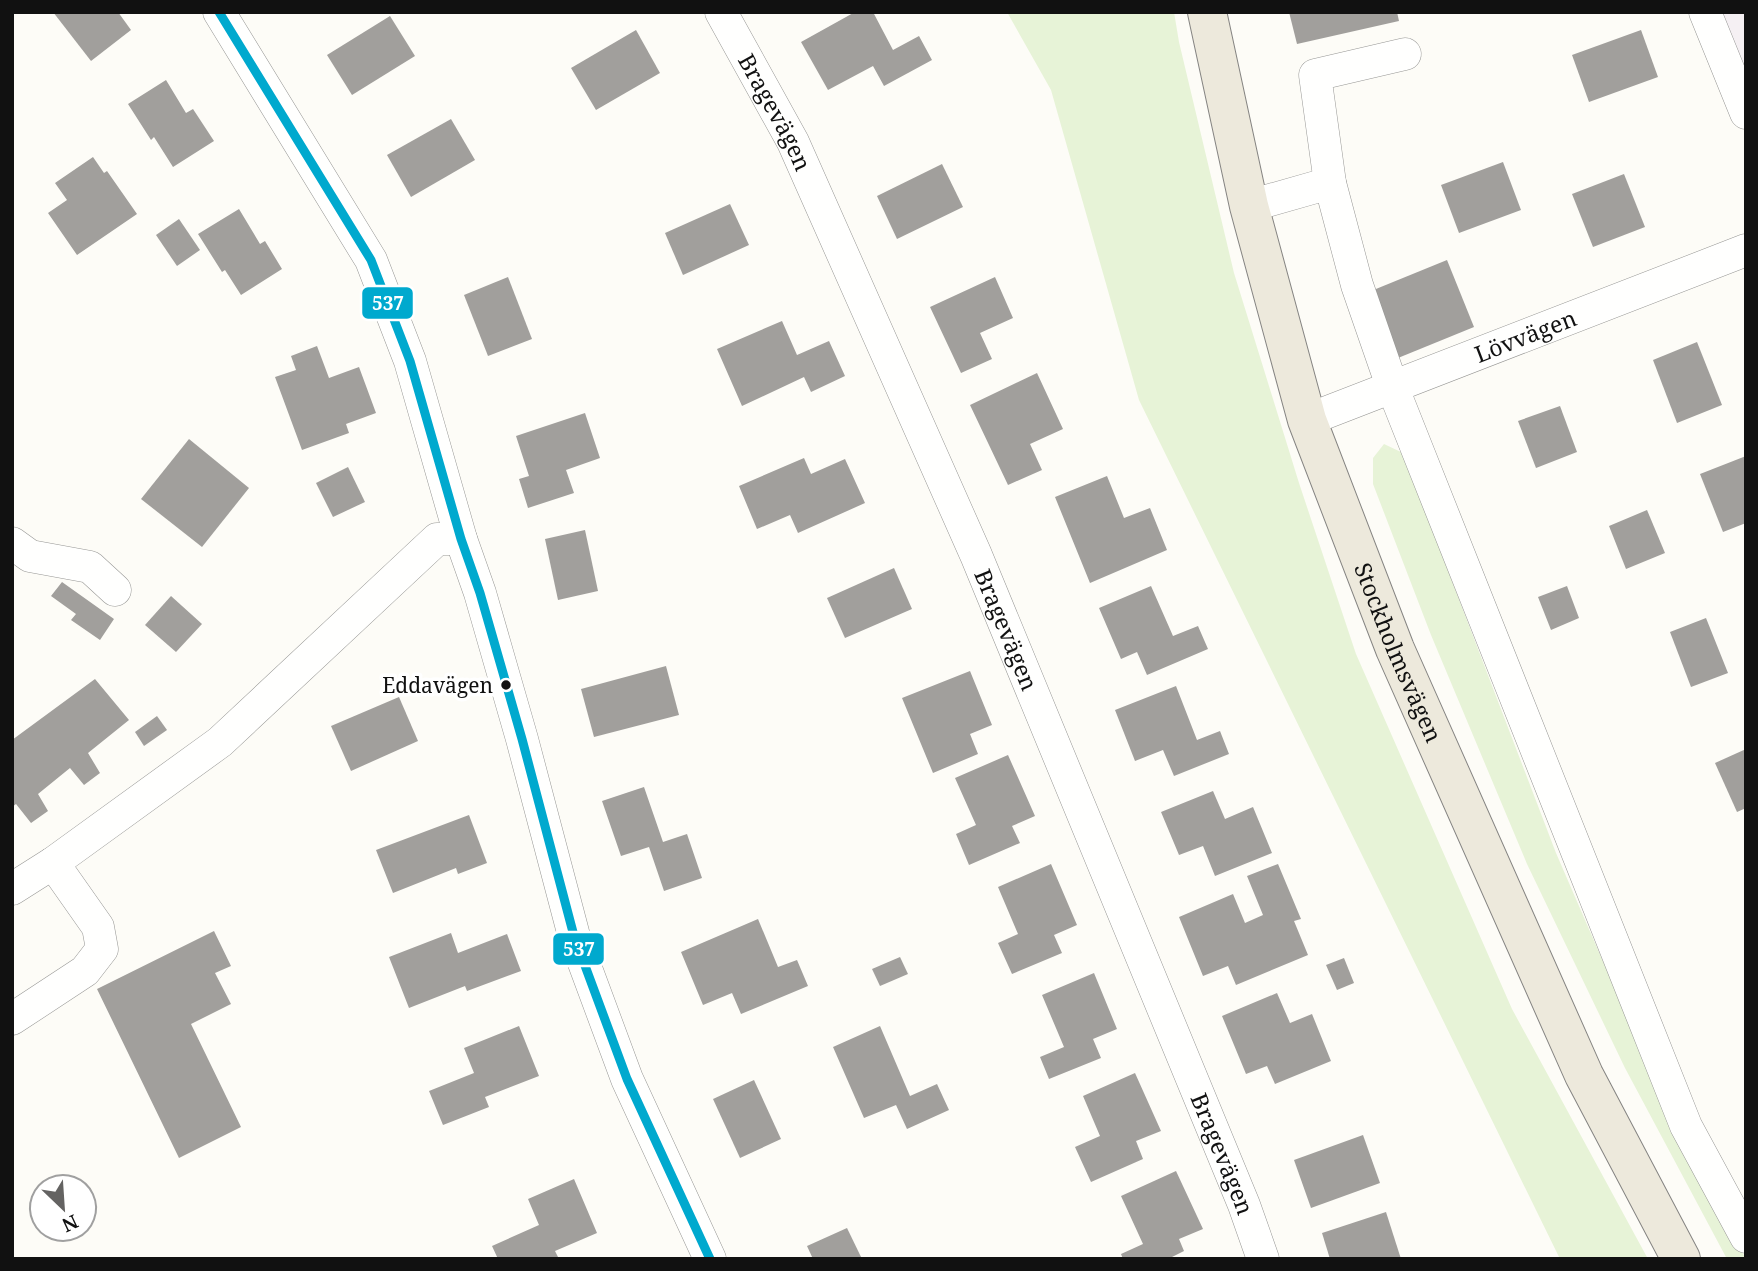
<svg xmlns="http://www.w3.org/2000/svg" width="1758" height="1271" viewBox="0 0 1758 1271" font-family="'Noto Serif',serif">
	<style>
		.industrial { fill: #f5f0f3 }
		.green { fill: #e7f3d7 }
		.building { fill: #a19f9c }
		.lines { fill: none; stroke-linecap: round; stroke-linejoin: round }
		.minor-casing { stroke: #979795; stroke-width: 33 }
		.major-casing { stroke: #858482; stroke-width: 40 }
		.minor { stroke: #fffffe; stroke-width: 32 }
		.major { stroke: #ede9dc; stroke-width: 38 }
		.bus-1-casing { stroke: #fff; stroke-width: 14 }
		.bus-1 { stroke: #00a9ce; stroke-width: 9 }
		.bus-dot { fill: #111; stroke: #fff; stroke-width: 2.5 }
		.labels { text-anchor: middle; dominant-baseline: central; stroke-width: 7; stroke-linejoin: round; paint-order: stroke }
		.bus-label { font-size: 21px; fill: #111; stroke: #fff; text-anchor: end }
		.street-label { font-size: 23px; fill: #111; stroke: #fff }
		.line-badge { stroke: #fff; stroke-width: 2.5 }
		.badge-label { font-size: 19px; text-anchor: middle; font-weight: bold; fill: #fff }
	</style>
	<rect width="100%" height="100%" fill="#fdfcf7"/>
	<!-- industrial -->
	<polygon class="industrial" points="1714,12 1746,12 1746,91"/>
	<!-- green -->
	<g class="green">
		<polygon points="1007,12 1174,12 1179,42 1234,273 1299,483 1356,654 1512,1009 1648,1259 1560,1259 1139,400 1051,90"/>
		<polygon points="1384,444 1403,453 1556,853 1670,1116 1746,1259 1727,1259 1625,1068 1527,864 1431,635 1373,484 1373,458"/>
	</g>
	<!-- building -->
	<g class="building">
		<polygon points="53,12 118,12 131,30 91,61"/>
		<polygon points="855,12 873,12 893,50 919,36 932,60 884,86 873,66 828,90 801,42"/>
		<polygon points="1289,12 1397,12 1399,21 1297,44"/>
		<polygon points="390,16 415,56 352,95 327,55"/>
		<polygon points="636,30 660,73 596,110 571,68"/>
		<polygon points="1641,30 1658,77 1589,102 1572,55"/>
		<polygon points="166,80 186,113 193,109 214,141 173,167 154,137 151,140 128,104"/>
		<polygon points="451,119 475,160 411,197 387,155"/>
		<polygon points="93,157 104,173 107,171 137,214 77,255 48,213 67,200 55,183"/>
		<polygon points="1503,162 1521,210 1459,233 1441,185"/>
		<polygon points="942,164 963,207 897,239 877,196"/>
		<polygon points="1624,174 1645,227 1593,247 1572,194"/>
		<polygon points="730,204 749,245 683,275 665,233"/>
		<polygon points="239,209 260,244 265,241 282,269 241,295 225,270 222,272 198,234"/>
		<polygon points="179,219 200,250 177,266 156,235"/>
		<polygon points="1447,260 1474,327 1398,358 1371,291"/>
		<polygon points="508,277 532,339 488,356 464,295"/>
		<polygon points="995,277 1013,318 980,333 992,359 961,373 930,307"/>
		<polygon points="782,321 797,355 829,341 845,376 811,392 804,377 742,406 717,349"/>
		<polygon points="1697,342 1722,405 1677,423 1653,360"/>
		<polygon points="317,346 329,378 359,367 376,413 346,424 349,433 302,450 275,377 296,370 291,356"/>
		<polygon points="1037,373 1063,429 1030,444 1042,470 1008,485 970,405"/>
		<polygon points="1560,406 1577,452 1536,468 1518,421"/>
		<polygon points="585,413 600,458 566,470 574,493 528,508 519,479 529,476 516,436"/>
		<polygon points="189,439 249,488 202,547 141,499"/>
		<polygon points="1746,456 1746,523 1723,532 1700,474"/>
		<polygon points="804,458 811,474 845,459 865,503 798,533 790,515 757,529 739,486"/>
		<polygon points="348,467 365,502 333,517 316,483"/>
		<polygon points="1107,476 1124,518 1150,508 1167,550 1090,583 1055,497"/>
		<polygon points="1647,510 1665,553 1626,569 1609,526"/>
		<polygon points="585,530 598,591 558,600 545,539"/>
		<polygon points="894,568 912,609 845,638 827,598"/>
		<polygon points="62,582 114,619 100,640 71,620 76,614 51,596"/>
		<polygon points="1151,586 1173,636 1198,626 1208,649 1147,675 1137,652 1121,659 1099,608"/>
		<polygon points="1567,586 1579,618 1551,630 1538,597"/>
		<polygon points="171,596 202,624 176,652 145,625"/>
		<polygon points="1706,618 1728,673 1691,687 1670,632"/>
		<polygon points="666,666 679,715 594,737 581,689"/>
		<polygon points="970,671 992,725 970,734 978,754 933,773 902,698"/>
		<polygon points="95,679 129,720 88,753 100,773 84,785 70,768 38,794 48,811 31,823 16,804 12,807 12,740"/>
		<polygon points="1176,686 1197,740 1220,731 1229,754 1174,776 1163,750 1135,761 1115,710"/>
		<polygon points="399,697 418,741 351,771 331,726"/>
		<polygon points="157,716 167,730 144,746 135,732"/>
		<polygon points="1746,749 1746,808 1737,812 1715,763"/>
		<polygon points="1008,755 1035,816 1012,826 1020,843 969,865 956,834 976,825 955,778"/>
		<polygon points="644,787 663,842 687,834 702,878 664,891 649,847 621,856 602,801"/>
		<polygon points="1213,791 1225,819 1253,807 1272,853 1215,876 1203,846 1179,855 1161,812"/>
		<polygon points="469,815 487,863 458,874 456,868 393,893 376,850"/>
		<polygon points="1051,864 1077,925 1054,935 1062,953 1012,974 998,943 1018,934 998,887"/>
		<polygon points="1278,864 1301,919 1294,921 1308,955 1236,985 1228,966 1203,976 1179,917 1233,894 1245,923 1263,915 1247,876"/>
		<polygon points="758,919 778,967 797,960 808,986 741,1014 732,993 703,1005 681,952"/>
		<polygon points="214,931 231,966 215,973 231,1004 191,1024 241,1127 179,1158 97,989"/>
		<polygon points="451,933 458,953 507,934 521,971 467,991 465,986 409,1008 389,957"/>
		<polygon points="900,957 908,974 880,986 872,969"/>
		<polygon points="1344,958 1354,983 1337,990 1326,965"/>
		<polygon points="1094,973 1117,1029 1093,1039 1101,1058 1049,1079 1040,1057 1064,1047 1042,995"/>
		<polygon points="1277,993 1290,1023 1312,1014 1331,1061 1275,1084 1267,1066 1246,1074 1222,1016"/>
		<polygon points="519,1026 539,1076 485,1097 489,1107 443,1125 429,1091 474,1073 464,1048"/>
		<polygon points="880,1026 910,1096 937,1084 949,1110 907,1129 896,1105 864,1118 833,1047"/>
		<polygon points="1135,1073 1161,1131 1136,1141 1143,1159 1091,1182 1075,1147 1100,1136 1083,1096"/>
		<polygon points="754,1080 781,1139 740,1158 713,1099"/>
		<polygon points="1363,1135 1380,1183 1311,1208 1294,1160"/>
		<polygon points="1176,1171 1203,1229 1179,1239 1184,1251 1168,1259 1123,1259 1121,1254 1143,1244 1121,1196"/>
		<polygon points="574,1179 597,1233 555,1251 559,1259 498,1259 492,1246 539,1225 528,1199"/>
		<polygon points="1386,1212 1401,1259 1330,1259 1322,1233"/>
		<polygon points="847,1228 862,1259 813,1259 807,1246"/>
	</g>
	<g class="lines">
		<defs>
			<g id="minor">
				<polyline points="219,12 371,260 410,361 461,539 480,593 522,739 574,936 627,1079 710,1259"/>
				<path id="s1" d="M721,12L793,142L976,555L1244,1205L1263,1259"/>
				<polyline points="1705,12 1746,113"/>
				<polyline points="1330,183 1315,75 1405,54"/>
				<polyline points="1249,206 1330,183 1357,285 1392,386 1686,1126 1746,1237"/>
				<path id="s2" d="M1307,420L1746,250"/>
				<polyline points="12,543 30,556 90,567 115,590"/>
				<polyline points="12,889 53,863 220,742 437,539 461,539"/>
				<polyline points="12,1019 85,971 102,949 98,927 53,863"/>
			</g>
			<g id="major">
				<path id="s3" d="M1207,12L1249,206L1307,420L1395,649L1584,1075L1681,1259"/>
			</g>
		</defs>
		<!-- minor casing -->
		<use href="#minor" class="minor-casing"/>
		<!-- major casing -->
		<use href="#major" class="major-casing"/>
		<!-- minor -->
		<use href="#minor" class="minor"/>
		<!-- major -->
		<use href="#major" class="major"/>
		<defs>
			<polyline id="bus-1" points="219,12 371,260 410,361 461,539 480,593 522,739 574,936 627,1079 710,1259"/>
		</defs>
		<!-- bus-1 casing -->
		<use href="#bus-1" class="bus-1-casing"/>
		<!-- bus-1 -->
		<use href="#bus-1" class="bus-1"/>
	</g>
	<!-- markers -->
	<circle class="bus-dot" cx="506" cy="685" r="6"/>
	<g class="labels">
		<!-- bus labels -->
		<g class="bus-label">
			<text x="493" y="685">Eddavägen</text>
		</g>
		<!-- street labels -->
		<g class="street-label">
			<text stroke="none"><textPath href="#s1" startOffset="114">Bragevägen</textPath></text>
			<text stroke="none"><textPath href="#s2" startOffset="234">Lövvägen</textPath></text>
			<text stroke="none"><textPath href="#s1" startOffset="681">Bragevägen</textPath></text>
			<text stroke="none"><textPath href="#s3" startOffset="670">Stockholmsvägen</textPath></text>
			<text stroke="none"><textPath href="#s1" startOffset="1248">Bragevägen</textPath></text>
		</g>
	</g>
	<g class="line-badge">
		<rect x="361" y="286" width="53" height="34" rx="7" fill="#00a9ce"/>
		<rect x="552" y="932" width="53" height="34" rx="7" fill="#00a9ce"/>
	</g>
	<g class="badge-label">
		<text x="388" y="310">537</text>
		<text x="579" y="956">537</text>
	</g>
	<!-- border -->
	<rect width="1758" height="1271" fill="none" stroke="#111111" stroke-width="28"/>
	<!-- north arrow -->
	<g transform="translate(63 1208) rotate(155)"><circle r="33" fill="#ffffff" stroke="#a0a0a0" stroke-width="2"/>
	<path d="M0-5L12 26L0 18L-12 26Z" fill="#646362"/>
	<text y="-10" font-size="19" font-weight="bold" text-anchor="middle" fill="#111111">N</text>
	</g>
</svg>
